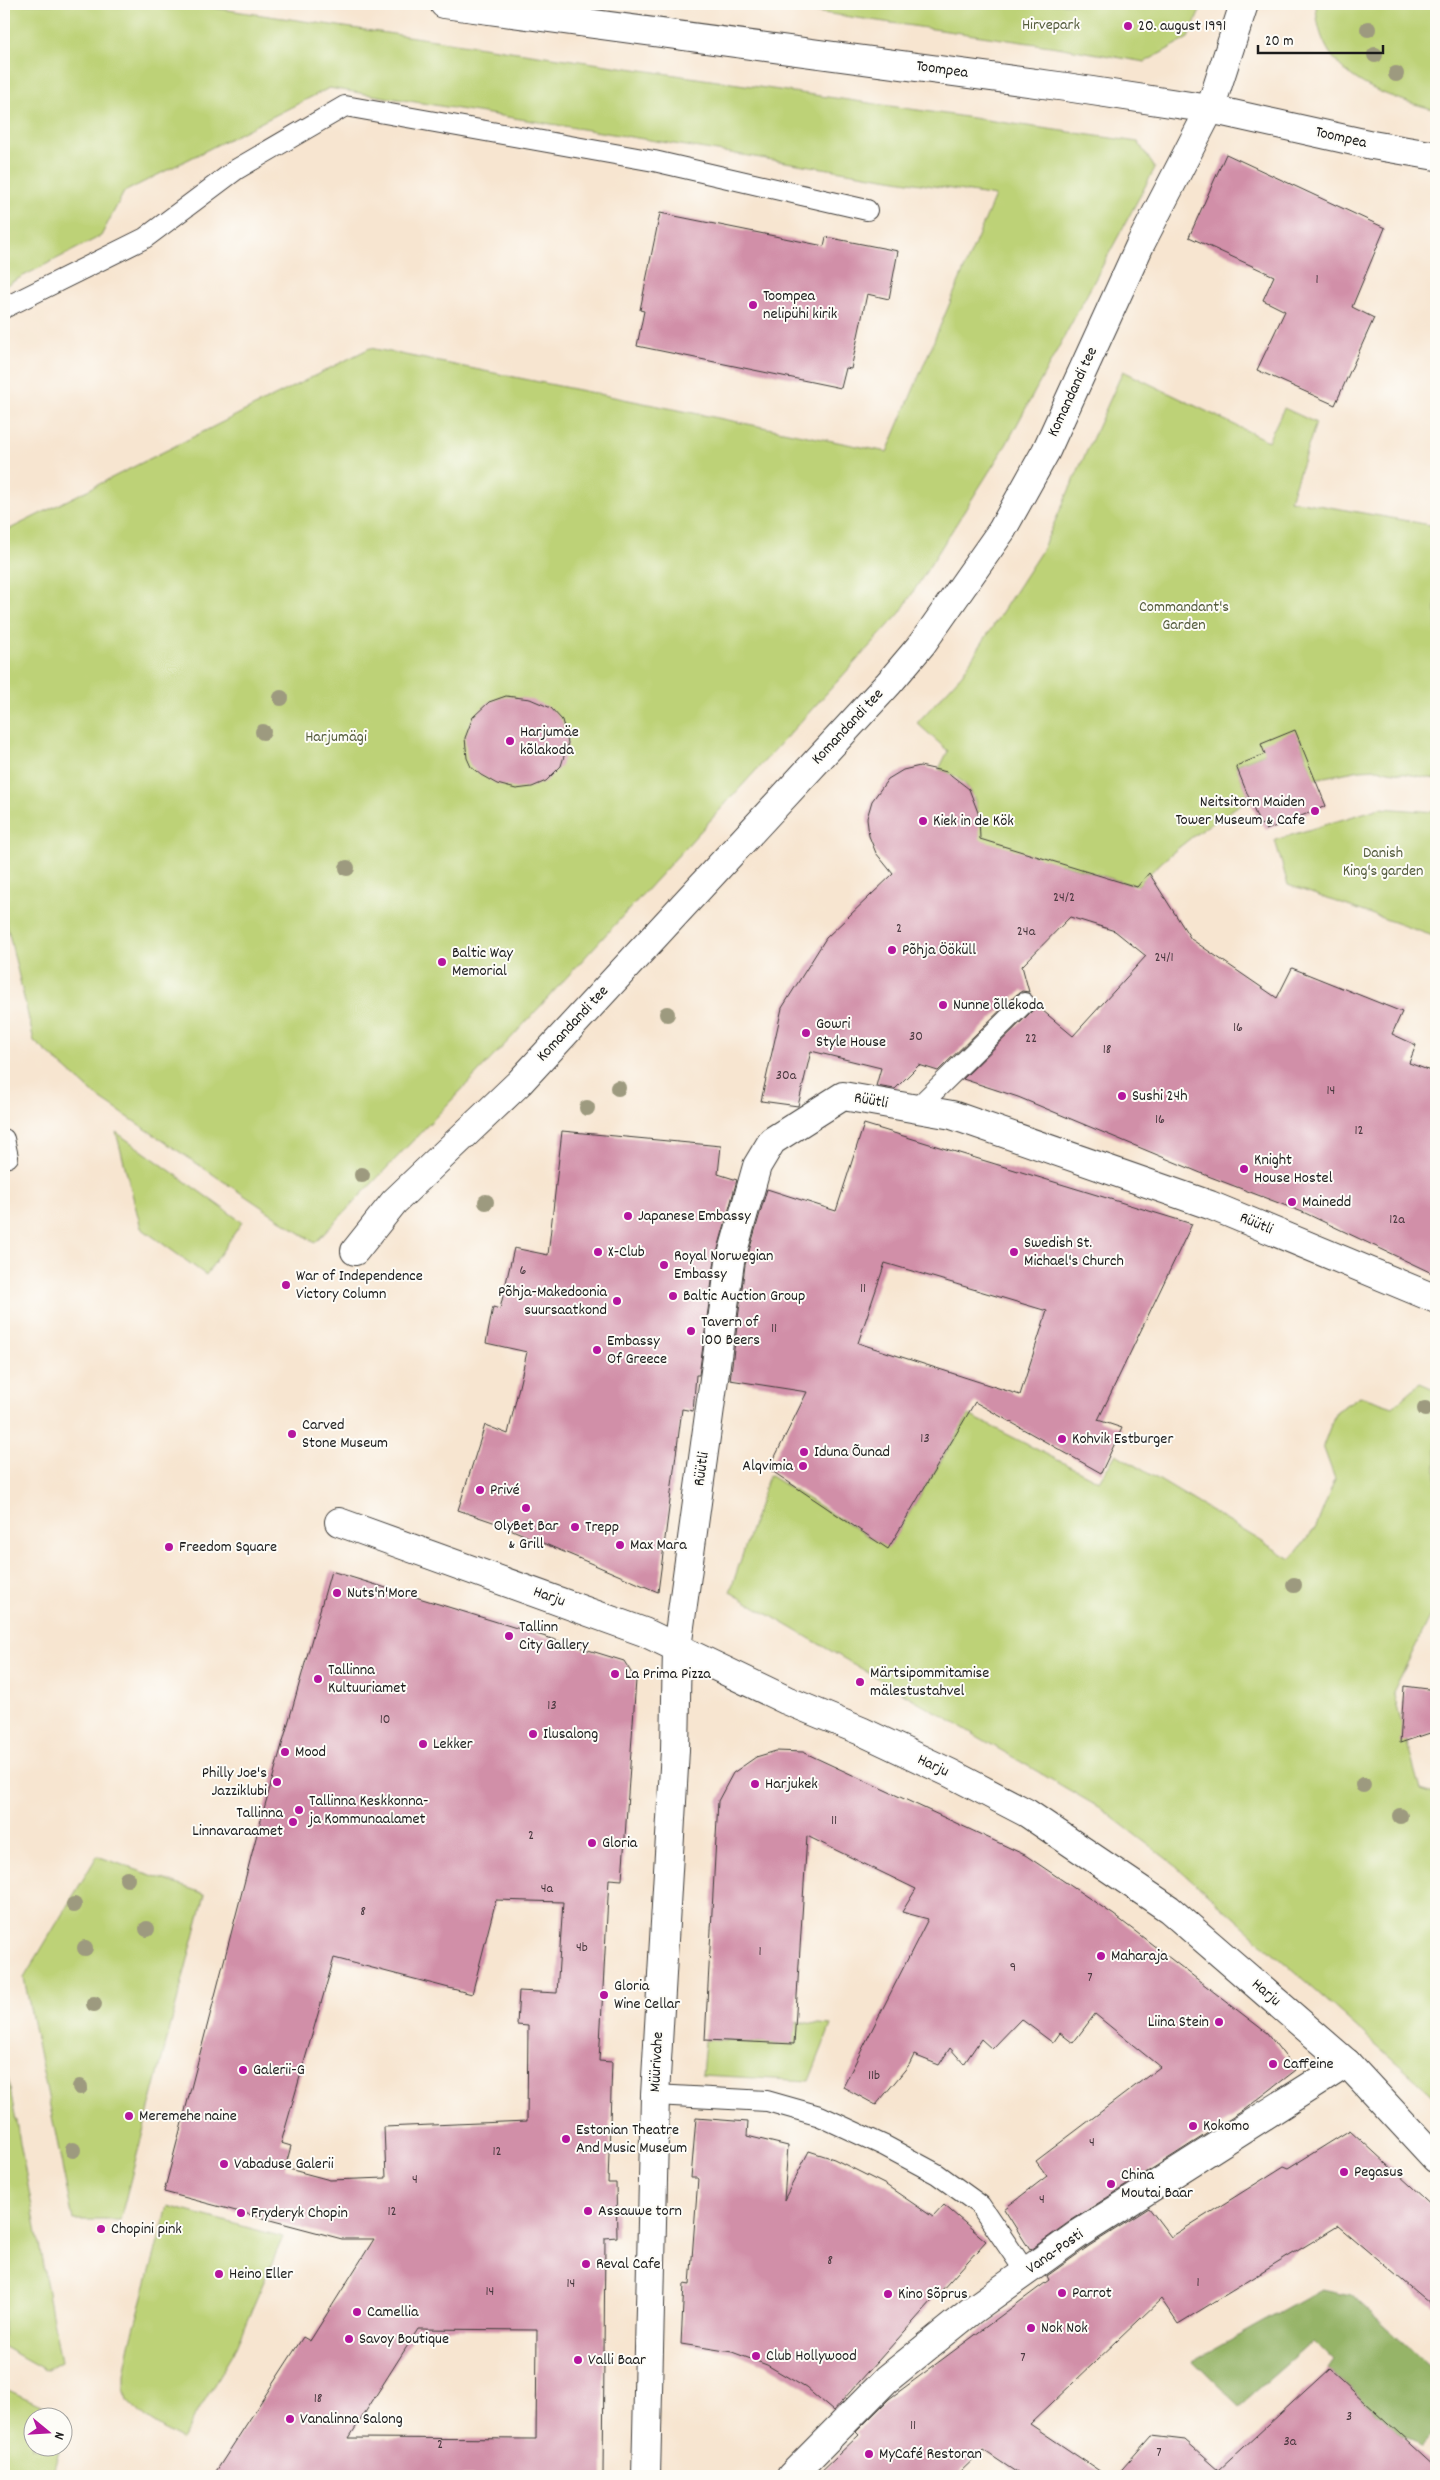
<svg xmlns="http://www.w3.org/2000/svg" width="1440" height="2480" viewBox="0 0 1440 2480" font-family="Dekko,sans-serif">
	<style>
		.green { fill: #bdd277; stroke: #6c774a }
		.forest { fill: #96b468; stroke: #596842 }
		.building { fill: #d18fa8; fill-rule: evenodd }
		.lines { fill: none; stroke-linecap: round; stroke-linejoin: round }
		.service-casing { stroke: #3d3a37; stroke-width: 22 }
		.pedestrian-casing { stroke: #3d3a37; stroke-width: 30 }
		.minor-casing { stroke: #3d3a37; stroke-width: 30 }
		.service { stroke: #fff; stroke-width: 20 }
		.pedestrian { stroke: #fff; stroke-width: 28 }
		.minor { stroke: #fff; stroke-width: 28 }
		.tree { fill: #9d9a7f }
		.poi-dot { fill: #b5179e; stroke: #fdfcf7; stroke-width: 2 }
		.labels { text-anchor: middle; dominant-baseline: central; stroke-width: 4; stroke-linejoin: round; paint-order: stroke }
		.number-label { font-size: 14px; fill: #49393f }
		.park-label { font-size: 16px; fill: #545c3c; stroke: #fdfcf7 }
		.poi-label { font-size: 16px; fill: #1c1c1c; stroke: #fdfcf7; text-anchor: start }
		.street-label { font-size: 16px; fill: #1c1c1c; stroke: #fdfcf7 }
	</style>
	<rect width="100%" height="100%" fill="#fdfcf7"/>
	<filter id="ink" filterUnits="userSpaceOnUse"><feTurbulence type="fractalNoise" baseFrequency=".02" numOctaves="2"/><feDisplacementMap in="SourceGraphic" scale="10" xChannelSelector="R" yChannelSelector="G"/><feConvolveMatrix kernelMatrix="1 2 1 2 8 2 1 2 1" color-interpolation-filters="sRGB"/></filter>
	<filter id="wash" filterUnits="userSpaceOnUse"><feTurbulence type="fractalNoise" baseFrequency=".0096" numOctaves="4" result="noise"/><feDisplacementMap in="SourceGraphic" scale="20" xChannelSelector="R" yChannelSelector="G"/><feGaussianBlur stdDeviation="1.12" result="paint"/><feColorMatrix in="noise" values="0 0 0 0 0 0 0 0 0 0 0 0 0 0 0 0 0 1.4 0 .05"/><feComposite in="paint" operator="in"/></filter>
	<g filter="url(#wash)">
		<rect width="100%" height="100%" fill="#f7e5d0"/>
		<!-- green -->
		<g class="green">
			<polygon points="4,4 186,4 1138,142 1155,168 1006,445 900,613 513,1036 315,1243 98,1097 34,1041 4,912 4,532 370,348 887,452 995,196 329,88 124,192 101,236 4,286"/>
			<polygon points="761,4 1203,4 1188,38 1145,62 1057,47"/>
			<path d="M1316,4H1436V110C1377,94 1318,76 1316,4Z"/>
			<path d="M1123,371L1268,441L1284,408L1316,423L1290,500L1436,526V779L1377,769L1360,770L1314,779L1300,739L1236,765L1250,799C1208,823 1172,850 1138,885L1129,884L1060,863L1050,868L976,842C980,806 978,783 939,769L948,751L917,723L962,674L1042,550Z"/>
			<polygon points="1380,808 1436,812 1436,937 1288,885 1275,840"/>
			<polygon points="116,1132 242,1222 206,1275 141,1228"/>
			<polygon points="1420,1383 1436,1390 1436,1605 1393,1692 1420,1790 1436,1795 1436,2098 1176,1866 1100,1808 730,1592 769,1475 888,1548 969,1415 1099,1481 1116,1454 1291,1559 1316,1527 1335,1479 1323,1446 1336,1411 1360,1396 1393,1407"/>
			<polygon points="97,1856 205,1894 120,2220 73,2220 24,1978"/>
			<polygon points="795,2022 831,2025 809,2081 702,2075 705,2040 794,2044"/>
			<polygon points="4,2057 61,2362 45,2370 4,2347"/>
			<polygon points="168,2206 283,2237 233,2353 181,2440 145,2417 129,2402 124,2389 124,2374 132,2336"/>
			<polygon points="4,2388 69,2418 63,2440 62,2418 32,2418 32,2448 60,2448 52,2476 4,2476"/>
		</g>
		<!-- forest -->
		<polygon class="forest" points="1322,2289 1351,2295 1436,2371 1436,2430 1421,2447 1415,2441 1401,2435 1329,2369 1334,2362 1313,2341 1239,2406 1193,2361"/>
		<g id="blocks">
			<!-- building -->
			<g class="building">
				<polygon points="1226,154 1385,228 1352,307 1374,318 1335,405 1257,370 1285,311 1263,300 1274,276 1189,237"/>
				<polygon points="660,213 824,246 826,237 898,251 889,299 867,294 851,369 846,368 841,388 637,346 644,311 640,310"/>
				<polygon points="506,696 530,699 551,708 562,720 568,743 561,766 546,781 532,787 516,789 497,784 481,775 471,767 467,758 465,738 473,717 489,702"/>
				<polygon points="1295,730 1326,806 1266,830 1263,824 1260,825 1236,766 1265,754 1261,744"/>
				<polygon points="920,766 947,772 969,789 979,815 980,839 1137,887 1149,873 1191,939 1277,998 1292,968 1402,1012 1392,1034 1416,1045 1409,1063 1436,1073 1436,1275 1305,1213 1208,1176 1018,1097 963,1079 1032,1011 1036,1005 1073,1036 1146,956 1115,931 1070,917 1022,966 1029,992 1022,991 1016,995 938,1071 919,1065 895,1089 876,1086 881,1068 811,1051 798,1106 761,1101 782,1008 826,938 893,874 876,853 869,836 867,818 872,801 888,779 903,770"/>
				<path d="M864,1124L1192,1224L1098,1420L1122,1428L1101,1473L975,1402L888,1549L769,1469L807,1392L730,1380L745,1265L767,1189L836,1211ZM885,1263L1047,1311L1020,1395L858,1343Z"/>
				<polygon points="562,1131 721,1146 718,1174 737,1180 715,1260 699,1375 696,1375 693,1411 682,1409 658,1592 496,1523 458,1510 485,1425 508,1434 527,1352 486,1343 493,1307 500,1309 514,1248 548,1255"/>
				<path d="M331,1571L624,1661L636,1680L622,1880L609,1879L599,2061L612,2062L608,2183H616L617,2237L605,2238L603,2476H213L303,2337L310,2341L374,2239H342L164,2192L258,1830ZM496,1900L563,1902L557,1993L519,1991L517,2025L528,2026L527,2121L384,2127L386,2178L330,2180L285,2168L291,2146L281,2143L334,1958L472,1994ZM418,2329L537,2330L536,2439L349,2438Z"/>
				<polygon points="1404,1686 1436,1690 1436,1731 1400,1743"/>
				<polygon points="776,1751 803,1752 1025,1855 1114,1915 1267,2033 1296,2070 1244,2110 1072,2220 1030,2250 1004,2209 1047,2176 1036,2161 1160,2067 1095,2014 1073,2043 1060,2033 1053,2043 1021,2019 992,2049 981,2039 964,2064 950,2048 939,2065 914,2055 909,2065 876,2105 843,2087 928,1919 902,1912 916,1889 807,1836 794,2044 705,2040 718,1801 733,1773 756,1757"/>
				<polygon points="696,2118 748,2122 747,2136 788,2146 784,2200 809,2151 834,2159 886,2185 933,2217 944,2205 986,2241 833,2411 806,2388 767,2365 732,2352 681,2344 684,2284 690,2285 698,2178 691,2178"/>
				<polygon points="1350,2130 1436,2209 1436,2309 1338,2226 1178,2324 1161,2299 1030,2424 1107,2476 1022,2476 983,2450 956,2476 816,2476 859,2435 856,2432 889,2399 1049,2280 1047,2276 1089,2246 1149,2208 1171,2237 1284,2166 1289,2168"/>
				<polygon points="1329,2369 1436,2467 1436,2476 1116,2476 1151,2436 1185,2440 1219,2470"/>
			</g>
		</g>
	</g>
	<g filter="url(#ink)">
		<use href="#blocks" fill-opacity="0" stroke="#3d3a37" stroke-width="1"/>
		<g class="lines">
			<defs>
				<g id="service">
					<polyline points="4,308 145,238 237,169 345,106 654,161 867,210"/>
					<polyline points="916,1109 1024,1003"/>
					<polyline points="4,1139 8,1157 4,1158"/>
					<polyline points="655,2095 767,2101 820,2116 885,2146 937,2174 980,2205 1025,2271"/>
				</g>
				<g id="pedestrian">
					<polyline points="339,1522 644,1632 786,1700 861,1731 950,1773 1027,1813 1169,1909 1347,2063 1436,2159"/>
					<polyline points="791,2476 887,2379 971,2311 1080,2233 1347,2063"/>
				</g>
				<g id="minor">
					<polyline points="444,4 1066,87 1210,109 1372,145 1436,156"/>
					<polyline points="355,1251 394,1202 519,1083 889,683 922,644 1002,530 1046,451 1140,245 1210,109 1244,4"/>
					<polyline points="646,2476 655,2095 675,1750 677,1648 730,1262 757,1166 772,1141 843,1096 952,1115 1210,1205 1436,1299"/>
				</g>
			</defs>
			<!-- service casing -->
			<use href="#service" class="service-casing"/>
			<!-- pedestrian casing -->
			<use href="#pedestrian" class="pedestrian-casing"/>
			<!-- minor casing -->
			<use href="#minor" class="minor-casing"/>
			<!-- service -->
			<use href="#service" class="service"/>
			<!-- pedestrian -->
			<use href="#pedestrian" class="pedestrian"/>
			<!-- minor -->
			<use href="#minor" class="minor"/>
		</g>
		<!-- trees -->
		<g class="tree">
			<circle cx="1368" cy="29" r="8"/>
			<circle cx="1375" cy="55" r="8"/>
			<circle cx="1396" cy="74" r="8"/>
			<circle cx="281" cy="698" r="8"/>
			<circle cx="263" cy="732" r="8"/>
			<circle cx="347" cy="868" r="8"/>
			<circle cx="667" cy="1014" r="8"/>
			<circle cx="618" cy="1088" r="8"/>
			<circle cx="587" cy="1108" r="8"/>
			<circle cx="362" cy="1175" r="8"/>
			<circle cx="486" cy="1202" r="8"/>
			<circle cx="1425" cy="1409" r="8"/>
			<circle cx="1294" cy="1585" r="8"/>
			<circle cx="1363" cy="1785" r="8"/>
			<circle cx="1400" cy="1816" r="8"/>
			<circle cx="127" cy="1879" r="8"/>
			<circle cx="74" cy="1905" r="8"/>
			<circle cx="147" cy="1929" r="8"/>
			<circle cx="85" cy="1948" r="8"/>
			<circle cx="94" cy="2004" r="8"/>
			<circle cx="80" cy="2087" r="8"/>
			<circle cx="73" cy="2150" r="8"/>
		</g>
	</g>
	<!-- markers -->
	<g class="poi-dot">
		<circle cx="1128" cy="26" r="5"/>
		<circle cx="753" cy="305" r="5"/>
		<circle cx="510" cy="741" r="5"/>
		<circle cx="1315" cy="811" r="5"/>
		<circle cx="923" cy="821" r="5"/>
		<circle cx="892" cy="950" r="5"/>
		<circle cx="442" cy="962" r="5"/>
		<circle cx="943" cy="1005" r="5"/>
		<circle cx="806" cy="1033" r="5"/>
		<circle cx="1122" cy="1096" r="5"/>
		<circle cx="1244" cy="1169" r="5"/>
		<circle cx="1292" cy="1202" r="5"/>
		<circle cx="628" cy="1216" r="5"/>
		<circle cx="598" cy="1252" r="5"/>
		<circle cx="1014" cy="1252" r="5"/>
		<circle cx="664" cy="1265" r="5"/>
		<circle cx="286" cy="1285" r="5"/>
		<circle cx="673" cy="1296" r="5"/>
		<circle cx="617" cy="1301" r="5"/>
		<circle cx="691" cy="1331" r="5"/>
		<circle cx="597" cy="1350" r="5"/>
		<circle cx="292" cy="1434" r="5"/>
		<circle cx="1062" cy="1439" r="5"/>
		<circle cx="804" cy="1452" r="5"/>
		<circle cx="803" cy="1466" r="5"/>
		<circle cx="480" cy="1490" r="5"/>
		<circle cx="526" cy="1508" r="5"/>
		<circle cx="575" cy="1527" r="5"/>
		<circle cx="620" cy="1545" r="5"/>
		<circle cx="169" cy="1547" r="5"/>
		<circle cx="337" cy="1593" r="5"/>
		<circle cx="509" cy="1636" r="5"/>
		<circle cx="615" cy="1674" r="5"/>
		<circle cx="318" cy="1679" r="5"/>
		<circle cx="860" cy="1682" r="5"/>
		<circle cx="533" cy="1734" r="5"/>
		<circle cx="423" cy="1744" r="5"/>
		<circle cx="285" cy="1752" r="5"/>
		<circle cx="277" cy="1782" r="5"/>
		<circle cx="755" cy="1784" r="5"/>
		<circle cx="299" cy="1810" r="5"/>
		<circle cx="293" cy="1822" r="5"/>
		<circle cx="592" cy="1843" r="5"/>
		<circle cx="1101" cy="1956" r="5"/>
		<circle cx="604" cy="1995" r="5"/>
		<circle cx="1219" cy="2022" r="5"/>
		<circle cx="1273" cy="2064" r="5"/>
		<circle cx="243" cy="2070" r="5"/>
		<circle cx="129" cy="2116" r="5"/>
		<circle cx="1193" cy="2126" r="5"/>
		<circle cx="566" cy="2139" r="5"/>
		<circle cx="224" cy="2164" r="5"/>
		<circle cx="1344" cy="2172" r="5"/>
		<circle cx="1111" cy="2184" r="5"/>
		<circle cx="588" cy="2211" r="5"/>
		<circle cx="241" cy="2213" r="5"/>
		<circle cx="101" cy="2229" r="5"/>
		<circle cx="586" cy="2264" r="5"/>
		<circle cx="219" cy="2274" r="5"/>
		<circle cx="1062" cy="2293" r="5"/>
		<circle cx="888" cy="2294" r="5"/>
		<circle cx="357" cy="2312" r="5"/>
		<circle cx="1031" cy="2328" r="5"/>
		<circle cx="349" cy="2339" r="5"/>
		<circle cx="756" cy="2356" r="5"/>
		<circle cx="578" cy="2360" r="5"/>
		<circle cx="290" cy="2419" r="5"/>
		<circle cx="869" cy="2454" r="5"/>
	</g>
	<g class="labels">
		<!-- number labels -->
		<g class="number-label">
			<text x="1317" y="280">1</text>
			<text x="1064" y="898">24/2</text>
			<text x="899" y="929">2</text>
			<text x="1026" y="932">24a</text>
			<text x="1164" y="958">24/1</text>
			<text x="1238" y="1028">16</text>
			<text x="916" y="1037">30</text>
			<text x="1031" y="1039">22</text>
			<text x="1107" y="1050">18</text>
			<text x="786" y="1076">30a</text>
			<text x="1331" y="1091">14</text>
			<text x="1160" y="1120">16</text>
			<text x="1359" y="1131">12</text>
			<text x="1397" y="1220">12a</text>
			<text x="523" y="1271">6</text>
			<text x="863" y="1289">11</text>
			<text x="774" y="1329">11</text>
			<text x="925" y="1439">13</text>
			<text x="552" y="1706">13</text>
			<text x="385" y="1720">10</text>
			<text x="834" y="1821">11</text>
			<text x="531" y="1836">2</text>
			<text x="547" y="1889">4a</text>
			<text x="363" y="1912">8</text>
			<text x="582" y="1948">4b</text>
			<text x="760" y="1952">1</text>
			<text x="1013" y="1968">9</text>
			<text x="1090" y="1978">7</text>
			<text x="874" y="2076">11b</text>
			<text x="1092" y="2143">4</text>
			<text x="497" y="2152">12</text>
			<text x="415" y="2180">4</text>
			<text x="1042" y="2200">4</text>
			<text x="392" y="2212">12</text>
			<text x="830" y="2261">8</text>
			<text x="1198" y="2283">1</text>
			<text x="571" y="2284">14</text>
			<text x="490" y="2292">14</text>
			<text x="1023" y="2358">7</text>
			<text x="318" y="2399">18</text>
			<text x="1349" y="2417">3</text>
			<text x="913" y="2426">11</text>
			<text x="1290" y="2442">3a</text>
			<text x="440" y="2445">2</text>
			<text x="1159" y="2453">7</text>
		</g>
		<!-- park labels -->
		<g class="park-label">
			<text x="1051" y="25">Hirvepark</text>
			<text x="1184" y="607">Commandant's<tspan x="1184" dy="18">Garden</tspan></text>
			<text x="336" y="737">Harjumägi</text>
			<text x="1383" y="853">Danish<tspan x="1383" dy="18">King's garden</tspan></text>
		</g>
		<!-- poi labels -->
		<g class="poi-label">
			<text x="1138" y="26">20. august 1991</text>
			<text x="763" y="296">Toompea<tspan x="763" dy="18">nelipühi kirik</tspan></text>
			<text x="520" y="732">Harjumäe<tspan x="520" dy="18">kõlakoda</tspan></text>
			<text x="1305" y="802" text-anchor="end">Neitsitorn Maiden<tspan x="1305" dy="18">Tower Museum &amp; Cafe</tspan></text>
			<text x="933" y="821">Kiek in de Kök</text>
			<text x="902" y="950">Põhja Ööküll</text>
			<text x="452" y="953">Baltic Way<tspan x="452" dy="18">Memorial</tspan></text>
			<text x="953" y="1005">Nunne õllekoda</text>
			<text x="816" y="1024">Gowri<tspan x="816" dy="18">Style House</tspan></text>
			<text x="1132" y="1096">Sushi 24h</text>
			<text x="1254" y="1160">Knight<tspan x="1254" dy="18">House Hostel</tspan></text>
			<text x="1302" y="1202">Mainedd</text>
			<text x="638" y="1216">Japanese Embassy</text>
			<text x="1024" y="1243">Swedish St.<tspan x="1024" dy="18">Michael's Church</tspan></text>
			<text x="608" y="1252">X-Club</text>
			<text x="674" y="1256">Royal Norwegian<tspan x="674" dy="18">Embassy</tspan></text>
			<text x="296" y="1276">War of Independence<tspan x="296" dy="18">Victory Column</tspan></text>
			<text x="607" y="1292" text-anchor="end">Põhja-Makedoonia<tspan x="607" dy="18">suursaatkond</tspan></text>
			<text x="683" y="1296">Baltic Auction Group</text>
			<text x="701" y="1322">Tavern of<tspan x="701" dy="18">100 Beers</tspan></text>
			<text x="607" y="1341">Embassy<tspan x="607" dy="18">Of Greece</tspan></text>
			<text x="302" y="1425">Carved<tspan x="302" dy="18">Stone Museum</tspan></text>
			<text x="1072" y="1439">Kohvik Estburger</text>
			<text x="814" y="1452">Iduna Õunad</text>
			<text x="793" y="1466" text-anchor="end">Alqvimia</text>
			<text x="490" y="1490">Privé</text>
			<text x="526" y="1526" text-anchor="middle">OlyBet Bar<tspan x="526" dy="18">&amp; Grill</tspan></text>
			<text x="585" y="1527">Trepp</text>
			<text x="630" y="1545">Max Mara</text>
			<text x="179" y="1547">Freedom Square</text>
			<text x="347" y="1593">Nuts'n'More</text>
			<text x="519" y="1627">Tallinn<tspan x="519" dy="18">City Gallery</tspan></text>
			<text x="328" y="1670">Tallinna<tspan x="328" dy="18">Kultuuriamet</tspan></text>
			<text x="870" y="1673">Märtsipommitamise<tspan x="870" dy="18">mälestustahvel</tspan></text>
			<text x="625" y="1674">La Prima Pizza</text>
			<text x="543" y="1734">Ilusalong</text>
			<text x="433" y="1744">Lekker</text>
			<text x="295" y="1752">Mood</text>
			<text x="267" y="1773" text-anchor="end">Philly Joe's<tspan x="267" dy="18">Jazziklubi</tspan></text>
			<text x="765" y="1784">Harjukek</text>
			<text x="309" y="1801">Tallinna Keskkonna-<tspan x="309" dy="18">ja Kommunaalamet</tspan></text>
			<text x="283" y="1813" text-anchor="end">Tallinna<tspan x="283" dy="18">Linnavaraamet</tspan></text>
			<text x="602" y="1843">Gloria</text>
			<text x="1111" y="1956">Maharaja</text>
			<text x="614" y="1986">Gloria<tspan x="614" dy="18">Wine Cellar</tspan></text>
			<text x="1209" y="2022" text-anchor="end">Liina Stein</text>
			<text x="1283" y="2064">Caffeine</text>
			<text x="253" y="2070">Galerii-G</text>
			<text x="139" y="2116">Meremehe naine</text>
			<text x="1203" y="2126">Kokomo</text>
			<text x="576" y="2130">Estonian Theatre<tspan x="576" dy="18">And Music Museum</tspan></text>
			<text x="234" y="2164">Vabaduse Galerii</text>
			<text x="1354" y="2172">Pegasus</text>
			<text x="1121" y="2175">China<tspan x="1121" dy="18">Moutai Baar</tspan></text>
			<text x="598" y="2211">Assauwe torn</text>
			<text x="251" y="2213">Fryderyk Chopin</text>
			<text x="111" y="2229">Chopini pink</text>
			<text x="596" y="2264">Reval Cafe</text>
			<text x="229" y="2274">Heino Eller</text>
			<text x="1072" y="2293">Parrot</text>
			<text x="898" y="2294">Kino Sõprus</text>
			<text x="367" y="2312">Camellia</text>
			<text x="1041" y="2328">Nok Nok</text>
			<text x="359" y="2339">Savoy Boutique</text>
			<text x="766" y="2356">Club Hollywood</text>
			<text x="588" y="2360">Valli Baar</text>
			<text x="300" y="2419">Vanalinna Salong</text>
			<text x="879" y="2454">MyCafé Restoran</text>
		</g>
		<!-- street labels -->
		<g class="street-label">
			<text transform="translate(942 70) rotate(8)">Toompea</text>
			<text transform="translate(1341 138) rotate(13)">Toompea</text>
			<text transform="translate(1073 392) rotate(-65)">Komandandi tee</text>
			<text transform="translate(848 727) rotate(-47)">Komandandi tee</text>
			<text transform="translate(573 1024) rotate(-47)">Komandandi tee</text>
			<text transform="translate(871 1101) rotate(10)">Rüütli</text>
			<text transform="translate(1256 1224) rotate(23)">Rüütli</text>
			<text transform="translate(702 1469) rotate(-82)">Rüütli</text>
			<text transform="translate(549 1597) rotate(20)">Harju</text>
			<text transform="translate(933 1766) rotate(25)">Harju</text>
			<text transform="translate(1266 1993) rotate(41)">Harju</text>
			<text transform="translate(657 2062) rotate(-87)">Müürivahe</text>
			<text transform="translate(1055 2252) rotate(-35)">Vana-Posti</text>
		</g>
	</g>
	<!-- margin -->
	<rect width="1440" height="2480" fill="none" stroke="#fdfcf7" stroke-width="20"/>
	<!-- north arrow -->
	<g transform="translate(48 2432) rotate(108)"><circle r="24" fill="#fdfcf7" stroke="#a3a29f"/>
	<path d="M0-4L9 19L0 12L-9 19Z" fill="#b5179e"/>
	<text y="-8" font-size="14" font-weight="bold" text-anchor="middle" fill="#1c1c1c">N</text>
	</g>
	<!-- scale -->
	<path d="M1258 45v8h125v-8" fill="none" stroke="#1c1c1c" stroke-width="2.5"/>
	<text x="1265" y="45" font-size="15" fill="#1c1c1c" stroke="#fdfcf7" stroke-width="4" paint-order="stroke">20 m</text>
</svg>
